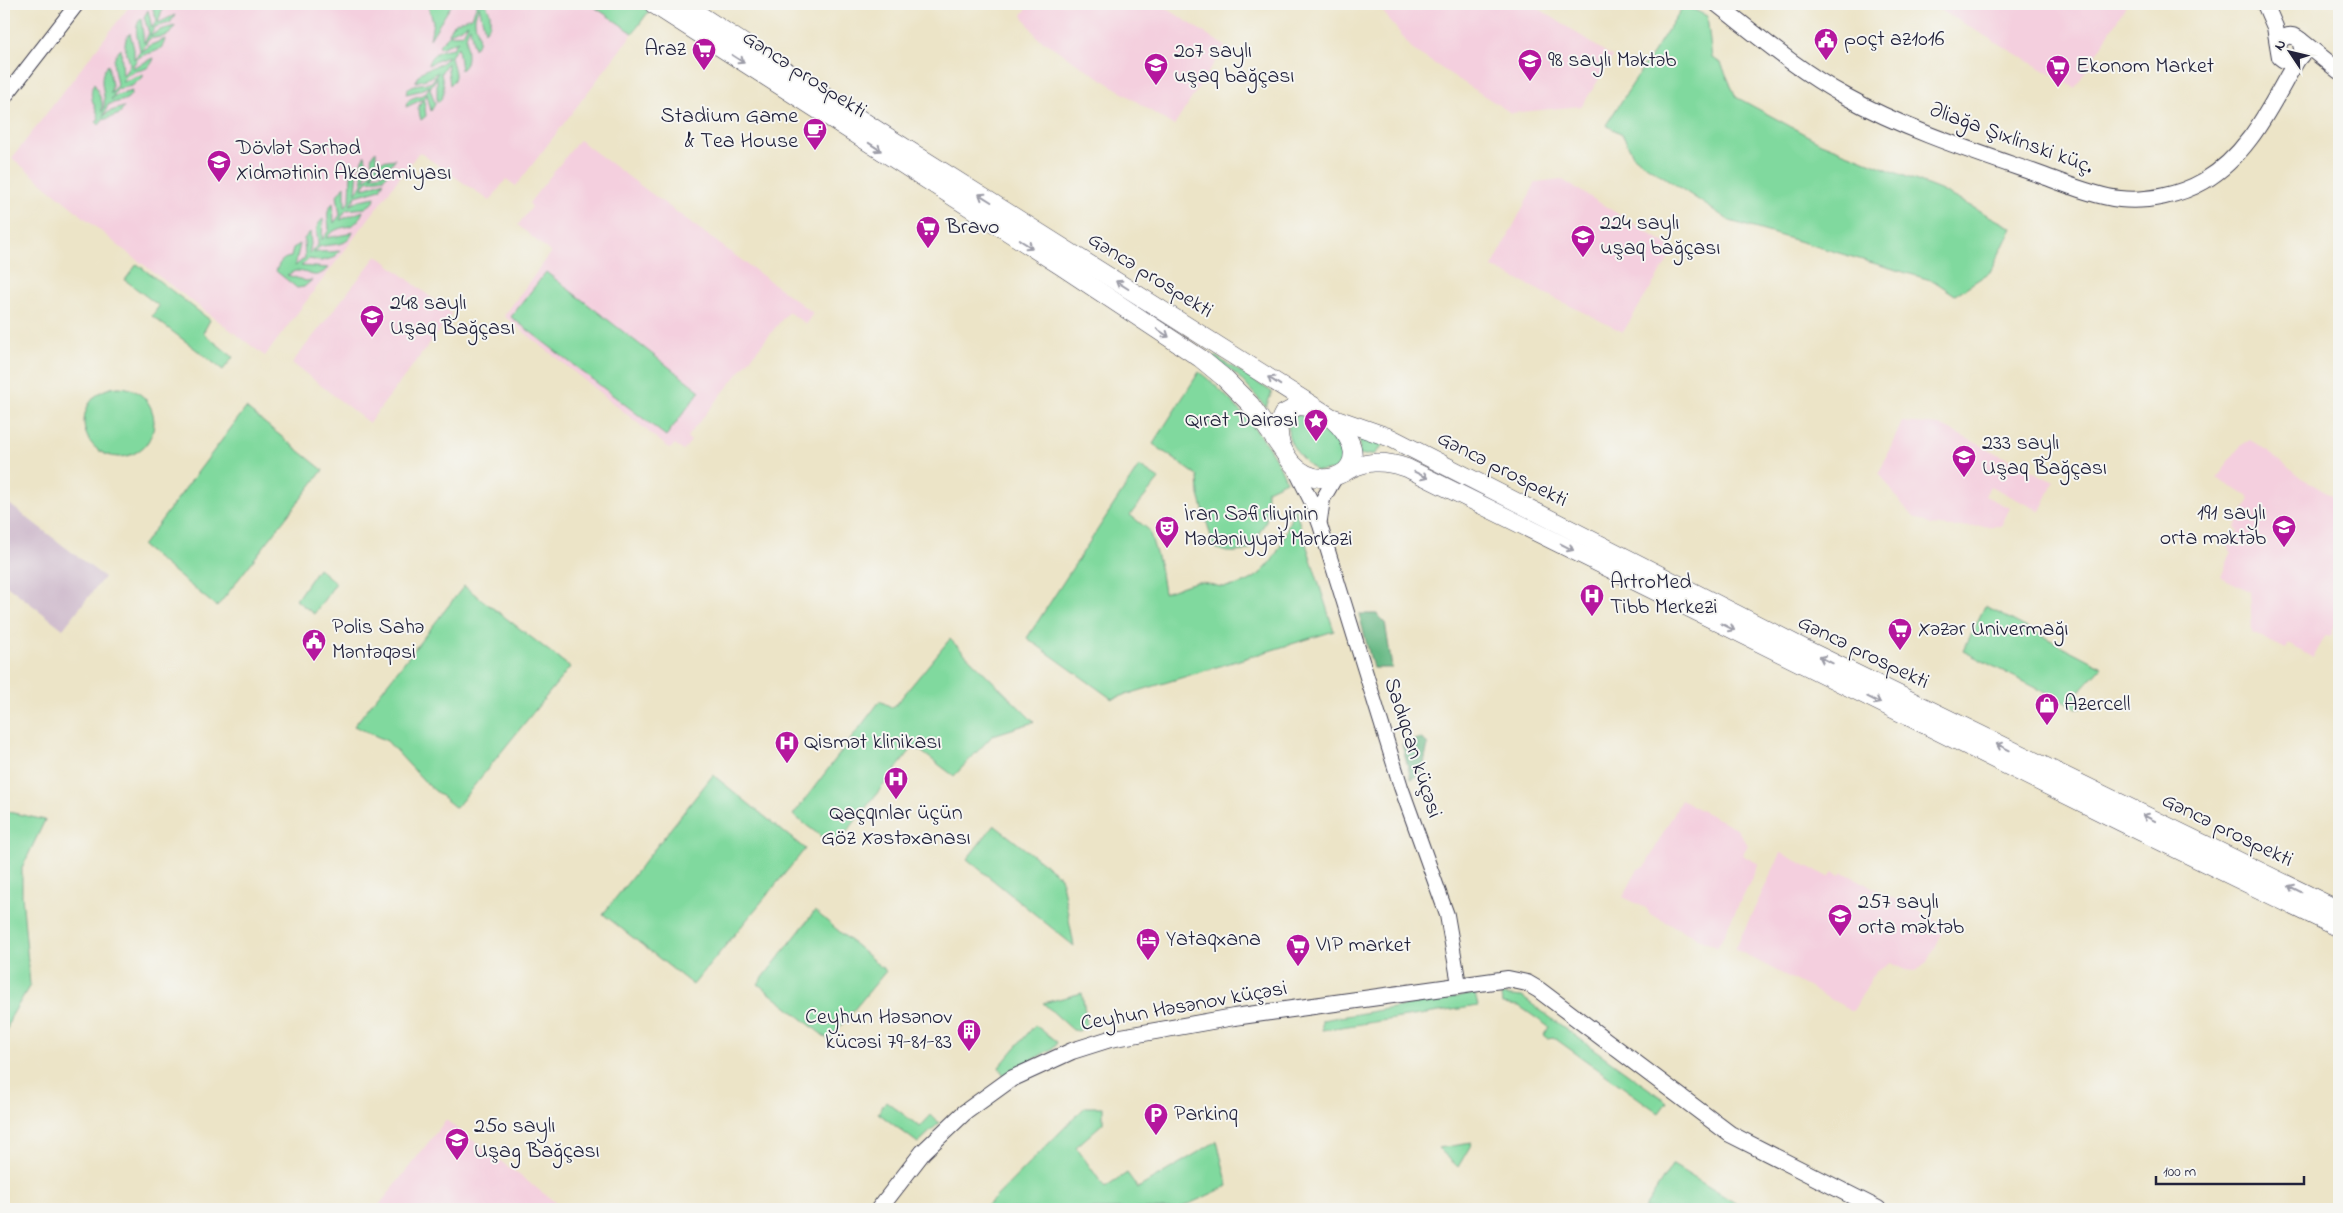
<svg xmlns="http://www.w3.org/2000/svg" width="2343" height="1213" viewBox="0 0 2343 1213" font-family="'Indie Flower',sans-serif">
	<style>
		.built { fill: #f4cfde }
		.industrial { fill: #d0bdce }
		.green { fill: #80d99e; stroke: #517e6c }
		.forest { fill: #68b985; stroke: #456e60 }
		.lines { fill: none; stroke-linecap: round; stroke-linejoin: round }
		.tertiary-casing { stroke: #403f50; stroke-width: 16 }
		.secondary-casing { stroke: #403f50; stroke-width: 18 }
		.primary-casing { stroke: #403f50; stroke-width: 19 }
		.tertiary { stroke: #fff; stroke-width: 14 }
		.secondary { stroke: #fff; stroke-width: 16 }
		.primary { stroke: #fff; stroke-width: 18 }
		.oneway { stroke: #9c9ca7 }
		.labels { text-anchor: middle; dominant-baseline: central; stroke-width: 4; stroke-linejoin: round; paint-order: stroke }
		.poi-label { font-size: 22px; fill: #22223b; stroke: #f6f6f2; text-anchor: start }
		.street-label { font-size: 22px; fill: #22223b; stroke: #f6f6f2 }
	</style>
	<rect width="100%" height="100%" fill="#f6f6f2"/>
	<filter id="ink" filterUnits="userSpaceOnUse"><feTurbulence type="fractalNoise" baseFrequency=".02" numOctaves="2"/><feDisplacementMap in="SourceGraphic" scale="10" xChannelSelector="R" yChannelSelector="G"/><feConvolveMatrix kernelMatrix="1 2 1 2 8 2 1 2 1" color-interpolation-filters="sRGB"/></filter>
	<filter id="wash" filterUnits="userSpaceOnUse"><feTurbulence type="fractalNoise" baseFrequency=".0096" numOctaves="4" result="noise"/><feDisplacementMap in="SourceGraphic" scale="20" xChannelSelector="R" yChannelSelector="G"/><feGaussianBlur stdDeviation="1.12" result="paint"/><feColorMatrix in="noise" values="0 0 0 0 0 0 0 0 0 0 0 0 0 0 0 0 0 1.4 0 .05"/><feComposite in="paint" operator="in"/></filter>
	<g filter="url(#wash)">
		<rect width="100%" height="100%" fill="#ece4c7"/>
		<!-- built -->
		<g class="built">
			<polygon points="131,4 590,4 633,33 516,186 506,179 490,201 419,152 265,356 120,247 12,158"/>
			<polygon points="1030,4 1160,4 1225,46 1174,126 1037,37 1022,15"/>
			<polygon points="1377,4 1532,4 1613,57 1582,106 1511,113 1413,50"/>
			<polygon points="1937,4 2127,4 2075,88 1935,7"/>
			<polygon points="579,140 813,313 806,324 788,312 687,437 691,441 683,451 675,444 670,449 504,316 551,253 518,225 532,207 529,203"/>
			<polygon points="1561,179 1675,249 1623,332 1492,267 1536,182"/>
			<polygon points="377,255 452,314 369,423 292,363"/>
			<polygon points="1902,422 1940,425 2054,482 2040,511 1990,486 1985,496 2010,508 2001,526 1950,527 1931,525 1914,517 1903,506 1879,473"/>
			<polygon points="2250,440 2268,451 2300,477 2339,500 2339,605 2334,616 2337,618 2331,636 2326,635 2313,658 2289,644 2286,649 2252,633 2250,591 2221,577 2231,553 2228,544 2238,531 2235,527 2249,501 2247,496 2217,478 2240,446"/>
			<polygon points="1681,800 1736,828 1748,845 1742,855 1759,864 1717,948 1650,914 1646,908 1623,897 1638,869 1645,867"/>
			<polygon points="1781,853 1829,877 1833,872 1840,875 1843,872 1946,925 1928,962 1916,971 1905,970 1891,963 1875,972 1853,1011 1735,949"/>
			<polygon points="446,1120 555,1202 549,1209 376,1209"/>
		</g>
		<!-- industrial -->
		<polygon class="industrial" points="4,500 104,577 63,629 4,583"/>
		<!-- green -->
		<g class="green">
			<path d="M154,4H159L162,10L158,23L175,15L170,23L155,27L150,36L160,30L175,26C170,39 160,36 149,39L141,52L151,45L165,39C162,56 147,50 137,59L132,68L154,58C148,77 132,64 122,82L143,74V77L132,86L117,89L111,100L117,95L132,91C129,103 118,100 108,105L103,117L108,112L124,107L120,114L103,120L99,125L96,122L99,119C96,105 87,98 94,83L102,102V112C110,96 94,80 108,65L112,85L111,94L117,85C115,71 109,60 121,49L123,76L130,65C128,53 120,44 130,33L134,49V59L140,52C139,39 132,30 141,18L144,43L149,33L144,17L148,10L152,28L157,20L153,10Z"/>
			<polygon points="428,4 452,4 430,39 433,22"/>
			<path d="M477,4H486L490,13V24L485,31L479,6C478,10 475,14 475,18C474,29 484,38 474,49L470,27C460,43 474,59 461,70L458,47L451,56C452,67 460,76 450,85L447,63L441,73C443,85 448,94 437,103V77L430,88L435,104L431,111L427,94L424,100L426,116L421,120L418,108L423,99L406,107C407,96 417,98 425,94L430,86L419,91L406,94C409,82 422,85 432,82L438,72L429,78L416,82C420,64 439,71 448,56L428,65C431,52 442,50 453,48L458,41L440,48L439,45L449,35L463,34L468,24L449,34C450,21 462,21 472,17Z"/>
			<polygon points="590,4 637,4 649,11 633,33"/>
			<polygon points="1684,5 1707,16 1712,58 1721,63 1736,97 1821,143 1940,190 2012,228 1990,272 1955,295 1934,281 1730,221 1634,157 1622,134 1606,125"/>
			<path d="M376,151V167L382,161L395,159L391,165L380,167L371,176L390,172L384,178L367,181L362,189L384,181L380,189L356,196L350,205L360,200L375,197L374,202L365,208L346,210L340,220L363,211C354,235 341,220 326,238L348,234L353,231C349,248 331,243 319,247L314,253C322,250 333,254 340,250L334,258L321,261L309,259L301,266L328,268C314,282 311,271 295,271L287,275L306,281L312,280L304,287L297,288L276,271C279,263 282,258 291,257L293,248L300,244L295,266L305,258L304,239L310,232L311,244L309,254L318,245C318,234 313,227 323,219L322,240L329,230C329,219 324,212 333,203L334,223L340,215L337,195L345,186V207L350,200L351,175L358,169L356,193L363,183C362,172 357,166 365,155L367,167L365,180L372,172C373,164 368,157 376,151Z"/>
			<polygon points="137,264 210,320 203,333 233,357 223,370 152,316 159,306 125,280"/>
			<polygon points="546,272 700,391 666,436 511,317"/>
			<polygon points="1215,356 1272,392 1266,407 1237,375 1213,358"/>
			<path d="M1199,372C1228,393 1275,447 1286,481L1267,490L1266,521L1250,549C1238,553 1225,554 1214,547L1199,495L1198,476L1153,444Z"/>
			<circle cx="119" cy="422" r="35"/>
			<polygon points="246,408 323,470 217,607 142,546"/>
			<path d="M1299,415L1312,418L1340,437L1346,456L1336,470L1316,471C1301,459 1278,436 1293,416Z"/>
			<polygon points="1355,432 1383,445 1375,454 1359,456 1360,439"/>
			<path d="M1139,466L1159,479L1130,515L1149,530L1160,567L1164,593C1175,590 1186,584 1197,582C1206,581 1215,587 1224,587C1270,585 1284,543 1294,506L1334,631L1112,699L1027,638Z"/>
			<polygon points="318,568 336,583 314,614 296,600"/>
			<polygon points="464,586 570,667 456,808 428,785 387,741 354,726"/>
			<polygon points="1985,606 2102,667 2076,695 2082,707 2076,708 1963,651"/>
			<polygon points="950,639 1034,722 993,735 954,776 914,746 835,847 793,815 880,701 893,708"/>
			<polygon points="713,775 805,849 693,985 603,914"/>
			<polygon points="4,811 45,820 22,868 22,895 30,985 11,1017 4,1038"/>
			<polygon points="994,825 1061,877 1074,946 967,859"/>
			<polygon points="815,911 886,971 829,1040 758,984"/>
			<polygon points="1082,993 1087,1024 1079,1031 1073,1030 1043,1003"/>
			<polygon points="1475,994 1478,1006 1322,1030 1322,1020"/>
			<polygon points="1501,995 1522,997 1667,1102 1659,1113 1553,1037 1548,1038 1544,1035 1549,1027 1519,1006 1502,1004"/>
			<polygon points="1035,1025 1057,1042 1055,1047 1004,1076 999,1067"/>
			<polygon points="886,1101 920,1127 931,1115 939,1123 918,1143 878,1113"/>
			<polygon points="1085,1107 1103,1107 1103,1123 1076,1147 1105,1188 1127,1173 1138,1188 1217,1141 1228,1186 1178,1209 984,1209"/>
			<polygon points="1472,1143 1458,1167 1438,1148"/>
			<polygon points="1672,1165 1673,1165 1745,1209 1644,1209"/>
		</g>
		<!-- forest -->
		<g class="forest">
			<polygon points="1359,614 1377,614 1385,622 1392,668 1373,668"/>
			<polygon points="1420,738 1428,744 1422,774 1411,779 1402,744"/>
		</g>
	</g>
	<g filter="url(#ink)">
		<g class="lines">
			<defs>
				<g id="tertiary">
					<polyline points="4,98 77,4"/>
					<polyline points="1293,465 1312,503 1320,525 1401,787 1447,915 1459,984"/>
					<polyline points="1320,520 1323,499 1335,478"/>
				</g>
				<g id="secondary">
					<path d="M1717,4C1758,36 1799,71 1845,96C1906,130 1975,152 2041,175C2063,183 2097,197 2120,199C2147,202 2180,195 2204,181C2250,154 2271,104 2297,60"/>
					<path d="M2265,4L2275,27L2280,57C2288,64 2298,62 2303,52L2300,40C2292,33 2283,35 2278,44"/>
					<polyline points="2300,40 2339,71"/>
					<polyline points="879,1209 923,1152 964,1113 1011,1079 1072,1051 1110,1039 1234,1017 1508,979 1527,983 1539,990 1730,1134 1878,1209"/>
				</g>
				<g id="primary">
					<polyline points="653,4 1061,266 1200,358 1223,377 1250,404 1285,454"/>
					<polyline points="683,4 880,132 1331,417 1391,438 1803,648 2339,910"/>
					<path d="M1298,406C1316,407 1332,416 1343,431C1379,476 1305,502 1282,447C1278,436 1277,424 1283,414Z"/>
					<path d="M1343,473C1364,460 1383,460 1407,468L2121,822L2339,928"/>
				</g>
			</defs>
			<!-- tertiary casing -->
			<use href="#tertiary" class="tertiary-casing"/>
			<!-- secondary casing -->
			<use href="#secondary" class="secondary-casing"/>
			<!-- primary casing -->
			<use href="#primary" class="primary-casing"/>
			<!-- tertiary -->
			<use href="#tertiary" class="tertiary"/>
			<!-- secondary -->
			<use href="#secondary" class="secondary"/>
			<!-- primary -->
			<use href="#primary" class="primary"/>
		</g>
		<!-- one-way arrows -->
		<defs><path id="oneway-shaft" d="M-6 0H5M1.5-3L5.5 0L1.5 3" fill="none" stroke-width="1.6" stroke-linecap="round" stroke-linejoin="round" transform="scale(1.25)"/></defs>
		<g class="oneway">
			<use href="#oneway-shaft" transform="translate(738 59) rotate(33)"/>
			<use href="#oneway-shaft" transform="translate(875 147) rotate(33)"/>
			<use href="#oneway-shaft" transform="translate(985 198) rotate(-148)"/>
			<use href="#oneway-shaft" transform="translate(1026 244) rotate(32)"/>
			<use href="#oneway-shaft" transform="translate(1122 285) rotate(-148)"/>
			<use href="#oneway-shaft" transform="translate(1163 333) rotate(34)"/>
			<use href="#oneway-shaft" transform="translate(1274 381) rotate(-147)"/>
			<use href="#oneway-shaft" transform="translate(1421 475) rotate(26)"/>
			<use href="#oneway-shaft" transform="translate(1567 547) rotate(27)"/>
			<use href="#oneway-shaft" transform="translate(1728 627) rotate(27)"/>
			<use href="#oneway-shaft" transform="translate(1826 660) rotate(-154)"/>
			<use href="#oneway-shaft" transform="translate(1874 700) rotate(26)"/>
			<use href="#oneway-shaft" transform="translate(2003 747) rotate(-154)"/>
			<use href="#oneway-shaft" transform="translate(2149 818) rotate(-154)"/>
			<use href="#oneway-shaft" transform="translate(2295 889) rotate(-154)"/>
		</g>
	</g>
	<!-- icons -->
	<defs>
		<symbol id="civic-pin" viewBox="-11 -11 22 30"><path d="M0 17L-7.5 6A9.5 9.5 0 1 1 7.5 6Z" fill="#b5179e" stroke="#f6f6f2"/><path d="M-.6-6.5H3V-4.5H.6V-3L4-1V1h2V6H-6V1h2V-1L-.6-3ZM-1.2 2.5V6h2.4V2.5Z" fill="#fff"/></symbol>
		<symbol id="supermarket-pin" viewBox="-11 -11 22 30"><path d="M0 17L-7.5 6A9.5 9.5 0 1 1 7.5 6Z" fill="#b5179e" stroke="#f6f6f2"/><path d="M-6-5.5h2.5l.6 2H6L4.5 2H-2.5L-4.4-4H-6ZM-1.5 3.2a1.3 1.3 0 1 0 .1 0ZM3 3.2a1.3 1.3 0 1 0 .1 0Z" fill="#fff"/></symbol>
		<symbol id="school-pin" viewBox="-11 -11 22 30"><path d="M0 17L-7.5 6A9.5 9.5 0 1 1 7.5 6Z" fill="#b5179e" stroke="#f6f6f2"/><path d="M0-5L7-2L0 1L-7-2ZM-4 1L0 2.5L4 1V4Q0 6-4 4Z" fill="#fff"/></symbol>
		<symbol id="cafe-pin" viewBox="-11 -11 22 30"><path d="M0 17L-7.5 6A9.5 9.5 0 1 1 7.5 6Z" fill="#b5179e" stroke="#f6f6f2"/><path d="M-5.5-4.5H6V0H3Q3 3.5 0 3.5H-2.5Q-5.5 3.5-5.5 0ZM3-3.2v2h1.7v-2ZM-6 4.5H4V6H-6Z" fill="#fff"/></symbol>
		<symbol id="university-pin" viewBox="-11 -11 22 30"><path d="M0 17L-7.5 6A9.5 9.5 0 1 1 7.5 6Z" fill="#b5179e" stroke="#f6f6f2"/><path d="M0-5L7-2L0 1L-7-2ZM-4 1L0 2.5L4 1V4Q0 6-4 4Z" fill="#fff"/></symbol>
		<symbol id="sight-pin" viewBox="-11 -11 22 30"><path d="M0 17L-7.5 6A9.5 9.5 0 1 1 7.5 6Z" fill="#b5179e" stroke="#f6f6f2"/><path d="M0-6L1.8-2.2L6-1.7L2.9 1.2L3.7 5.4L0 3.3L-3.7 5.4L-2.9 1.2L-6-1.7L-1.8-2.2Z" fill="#fff"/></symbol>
		<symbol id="theatre-pin" viewBox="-11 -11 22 30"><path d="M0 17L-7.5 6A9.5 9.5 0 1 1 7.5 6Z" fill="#b5179e" stroke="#f6f6f2"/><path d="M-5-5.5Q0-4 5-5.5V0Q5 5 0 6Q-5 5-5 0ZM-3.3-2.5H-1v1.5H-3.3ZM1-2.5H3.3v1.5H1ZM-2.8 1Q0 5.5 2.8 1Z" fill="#fff"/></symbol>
		<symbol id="hospital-pin" viewBox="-11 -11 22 30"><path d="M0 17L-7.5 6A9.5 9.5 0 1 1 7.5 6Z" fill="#b5179e" stroke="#f6f6f2"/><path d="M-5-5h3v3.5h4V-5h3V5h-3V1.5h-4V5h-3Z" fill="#fff"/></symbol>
		<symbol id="shop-pin" viewBox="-11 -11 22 30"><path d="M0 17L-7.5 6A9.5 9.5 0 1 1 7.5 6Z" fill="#b5179e" stroke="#f6f6f2"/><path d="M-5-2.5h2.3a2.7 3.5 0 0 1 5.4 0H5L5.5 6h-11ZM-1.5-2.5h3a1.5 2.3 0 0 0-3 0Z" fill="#fff"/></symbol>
		<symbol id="hotel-pin" viewBox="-11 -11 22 30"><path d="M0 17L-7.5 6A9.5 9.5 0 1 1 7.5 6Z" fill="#b5179e" stroke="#f6f6f2"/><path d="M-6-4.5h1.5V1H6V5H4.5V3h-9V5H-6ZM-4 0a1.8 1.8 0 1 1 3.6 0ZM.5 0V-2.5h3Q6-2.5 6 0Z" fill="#fff"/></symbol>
		<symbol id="building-pin" viewBox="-11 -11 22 30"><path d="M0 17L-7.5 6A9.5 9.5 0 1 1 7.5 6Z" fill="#b5179e" stroke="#f6f6f2"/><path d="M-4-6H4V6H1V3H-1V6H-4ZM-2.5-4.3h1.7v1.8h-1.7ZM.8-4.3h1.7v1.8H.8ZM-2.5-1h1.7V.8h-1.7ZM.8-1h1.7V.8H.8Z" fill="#fff"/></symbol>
		<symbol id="parking-pin" viewBox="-11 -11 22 30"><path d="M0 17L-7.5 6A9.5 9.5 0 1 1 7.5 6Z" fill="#b5179e" stroke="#f6f6f2"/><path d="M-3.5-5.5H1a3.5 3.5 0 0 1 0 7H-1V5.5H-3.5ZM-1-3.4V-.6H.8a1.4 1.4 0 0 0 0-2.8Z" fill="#fff"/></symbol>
	</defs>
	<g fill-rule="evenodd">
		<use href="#civic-pin" x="1812" y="26" width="28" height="38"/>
		<use href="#supermarket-pin" x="690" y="36" width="28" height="38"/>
		<use href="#school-pin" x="1516" y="47" width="28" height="38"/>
		<use href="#school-pin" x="1142" y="51" width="28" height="38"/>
		<use href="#supermarket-pin" x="2044" y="53" width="28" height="38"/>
		<use href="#cafe-pin" x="801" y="116" width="28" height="38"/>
		<use href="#university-pin" x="205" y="148" width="28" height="38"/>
		<use href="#supermarket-pin" x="914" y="214" width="28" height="38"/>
		<use href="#school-pin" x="1569" y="223" width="28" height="38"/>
		<use href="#school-pin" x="358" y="303" width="28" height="38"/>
		<use href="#sight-pin" x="1302" y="407" width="28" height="38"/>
		<use href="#school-pin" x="1950" y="443" width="28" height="38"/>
		<use href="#school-pin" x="2270" y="513" width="28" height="38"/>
		<use href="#theatre-pin" x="1153" y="514" width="28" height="38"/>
		<use href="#hospital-pin" x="1578" y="582" width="28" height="38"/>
		<use href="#supermarket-pin" x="1886" y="616" width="28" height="38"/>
		<use href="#civic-pin" x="300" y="627" width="28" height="38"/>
		<use href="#shop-pin" x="2033" y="691" width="28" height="38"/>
		<use href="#hospital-pin" x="773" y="729" width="28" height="38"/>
		<use href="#hospital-pin" x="882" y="765" width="28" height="38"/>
		<use href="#school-pin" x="1826" y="902" width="28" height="38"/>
		<use href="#hotel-pin" x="1134" y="926" width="28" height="38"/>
		<use href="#supermarket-pin" x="1284" y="932" width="28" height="38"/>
		<use href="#building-pin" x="955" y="1017" width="28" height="38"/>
		<use href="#parking-pin" x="1142" y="1101" width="28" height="38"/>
		<use href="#school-pin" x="443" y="1126" width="28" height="38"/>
	</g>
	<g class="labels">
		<!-- poi labels -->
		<g class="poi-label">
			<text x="1844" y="40">poçt az1016</text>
			<text x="686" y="50" text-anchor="end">Araz</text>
			<text x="1174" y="52">207 saylı<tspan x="1174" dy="25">uşaq bağçası</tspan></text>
			<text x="1548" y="61">98 saylı Məktəb</text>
			<text x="2076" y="67">Ekonom Market</text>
			<text x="798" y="117" text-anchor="end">Stadium Game<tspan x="798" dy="25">&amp; Tea House</tspan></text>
			<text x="236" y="149">Dövlət Sərhəd<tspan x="236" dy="25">Xidmətinin Akademiyası</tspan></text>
			<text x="1600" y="224">224 saylı<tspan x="1600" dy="25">uşaq bağçası</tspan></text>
			<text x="946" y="228">Bravo</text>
			<text x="390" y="304">248 saylı<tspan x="390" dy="25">Uşaq Bağçası</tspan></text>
			<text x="1298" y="421" text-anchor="end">Qırat Dairəsi</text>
			<text x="1982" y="444">233 saylı<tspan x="1982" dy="25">Uşaq Bağçası</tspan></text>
			<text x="2266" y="514" text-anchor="end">191 saylı<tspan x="2266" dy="25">orta məktəb</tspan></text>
			<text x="1184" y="515">İran Səfirliyinin<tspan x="1184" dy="25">Mədəniyyət Mərkəzi</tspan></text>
			<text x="1610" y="583">ArtroMed<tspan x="1610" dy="25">Tibb Merkezi</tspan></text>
			<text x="332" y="628">Polis Sahə<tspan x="332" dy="25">Məntəqəsi</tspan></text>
			<text x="1918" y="630">Xəzər Univermağı</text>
			<text x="2064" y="705">Azercell</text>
			<text x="804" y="743">Qismət klinikası</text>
			<text x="896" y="814" text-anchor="middle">Qaçqınlar üçün<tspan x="896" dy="25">Göz Xəstəxanası</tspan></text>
			<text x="1858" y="903">257 saylı<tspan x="1858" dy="25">orta məktəb</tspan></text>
			<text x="1166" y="940">Yataqxana</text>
			<text x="1316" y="946">VIP market</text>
			<text x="952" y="1018" text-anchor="end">Ceyhun Həsənov<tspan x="952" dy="25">kücəsi 79-81-83</tspan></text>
			<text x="1174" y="1115">Parkinq</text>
			<text x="474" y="1127">250 saylı<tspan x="474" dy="25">Uşag Bağçası</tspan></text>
		</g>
		<!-- street labels -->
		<g class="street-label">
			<text transform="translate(804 75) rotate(33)">Gəncə prospekti</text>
			<text transform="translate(2011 139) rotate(20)">Əliağa Şıxlinski küç.</text>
			<text transform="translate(1150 276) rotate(32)">Gəncə prospekti</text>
			<text transform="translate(1502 470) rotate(27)">Gəncə prospekti</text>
			<text transform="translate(1863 653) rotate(26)">Gəncə prospekti</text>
			<text transform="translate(1412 748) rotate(72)">Sadıqcan küçəsi</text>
			<text transform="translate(2227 831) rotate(26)">Gəncə prospekti</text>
			<text transform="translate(1184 1007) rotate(-10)">Ceyhun Həsənov küçəsi</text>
		</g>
	</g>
	<!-- margin -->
	<rect width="2343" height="1213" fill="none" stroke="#f6f6f2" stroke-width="20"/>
	<!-- north arrow -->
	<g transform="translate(2290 52) rotate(305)" stroke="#f6f6f2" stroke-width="4" paint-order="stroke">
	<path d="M0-4L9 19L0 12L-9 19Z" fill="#22223b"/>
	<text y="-8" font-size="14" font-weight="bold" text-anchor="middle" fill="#22223b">N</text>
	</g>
	<!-- scale -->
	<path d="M2156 1176v8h148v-8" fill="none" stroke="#22223b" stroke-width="2.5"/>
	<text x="2163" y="1176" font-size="15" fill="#22223b" stroke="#f6f6f2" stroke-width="4" paint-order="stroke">100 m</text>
</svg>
